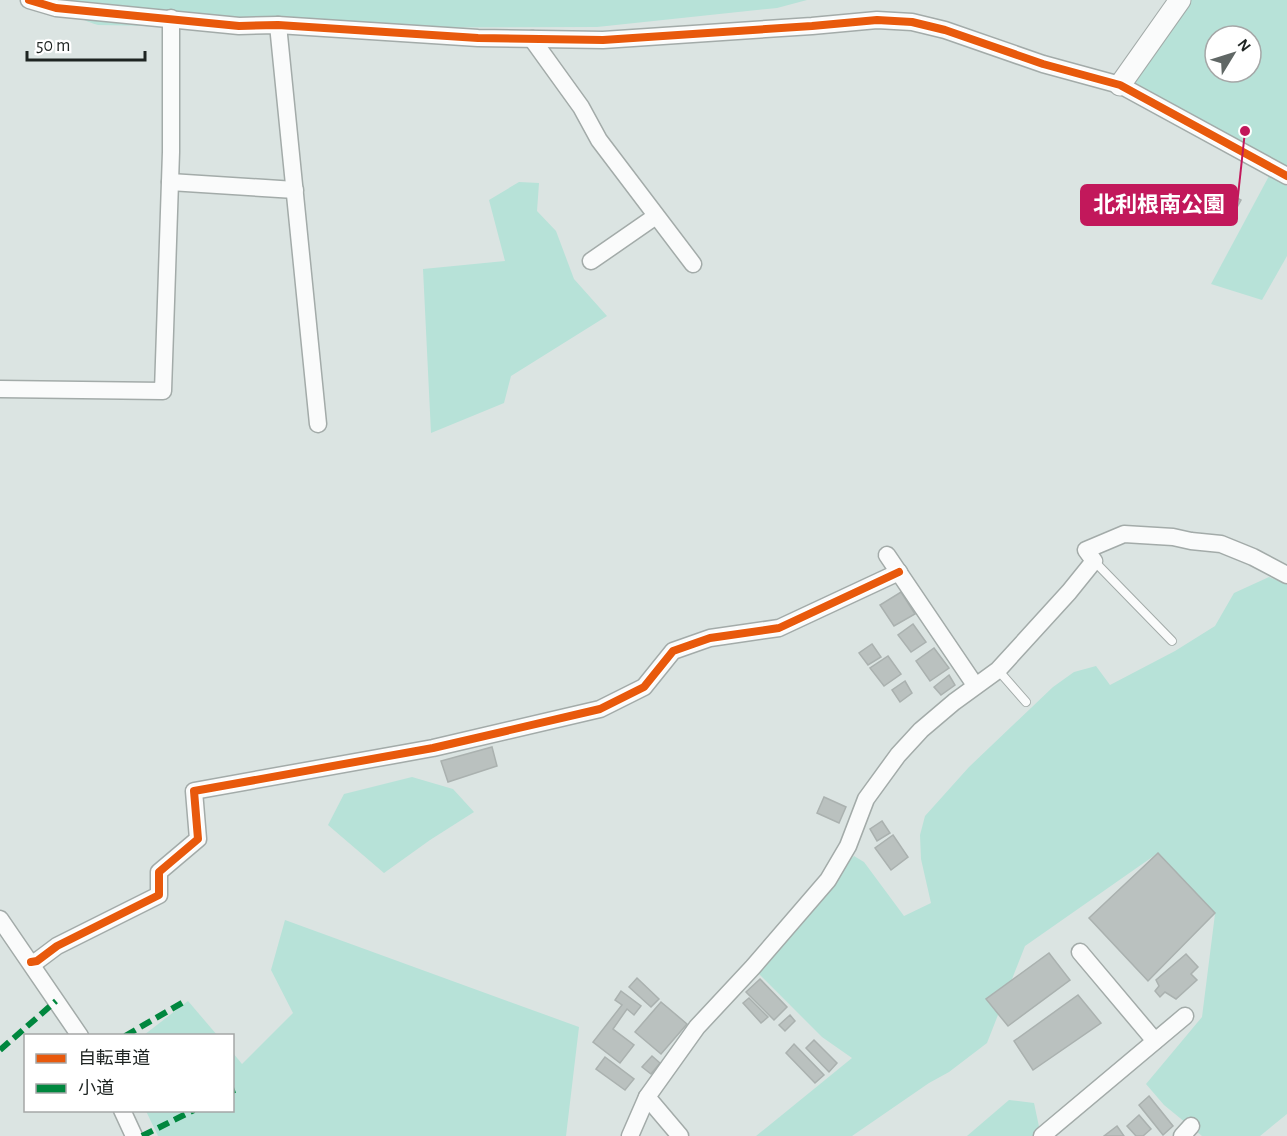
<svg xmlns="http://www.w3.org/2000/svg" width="1287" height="1136" viewBox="0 0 1287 1136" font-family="'Alegreya Sans','Noto Sans JP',sans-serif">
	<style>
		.green { fill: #b7e2d8; fill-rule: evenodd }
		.building { fill: #bac1bf; stroke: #aab1af; stroke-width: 1.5 }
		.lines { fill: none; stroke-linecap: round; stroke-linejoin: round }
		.service-casing { stroke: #a3aba9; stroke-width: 10 }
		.minor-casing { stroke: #a3aba9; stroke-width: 19 }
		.tertiary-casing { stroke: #a3aba9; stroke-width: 23 }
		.service { stroke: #fafbfb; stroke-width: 8 }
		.minor { stroke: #fafbfb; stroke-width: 16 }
		.tertiary { stroke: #fafbfb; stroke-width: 21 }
		.quiet { stroke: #00873e; stroke-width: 6; stroke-dasharray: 12 6; stroke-linecap: butt }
		.cycleway-casing { stroke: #fff; stroke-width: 11 }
		.cycleway { stroke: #e8590c; stroke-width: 8 }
		.leader { fill: none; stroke: #c2185b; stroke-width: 2 }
		.callout-dot { fill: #c2185b; stroke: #fff; stroke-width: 2 }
		.callout { fill: #c2185b; stroke: #c2185b; stroke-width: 2 }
		.callout-label { font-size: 22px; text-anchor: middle; font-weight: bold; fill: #fff }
	</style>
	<rect width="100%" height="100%" fill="#dbe4e2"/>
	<!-- green -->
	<g class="green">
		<path d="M62,0H807L777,8L597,27L276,28L98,25C83,21 69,13 62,0Z"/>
		<path d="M1180,0H1287V176L1120,85ZM1215,36H1251V72H1215Z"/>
		<polygon points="1269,176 1287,186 1287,256 1262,300 1211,284"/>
		<polygon points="519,182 539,183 537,211 556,231 574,279 607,316 511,376 504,403 431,433 423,269 505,261 489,200"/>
		<polygon points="1269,577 1287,584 1287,1114 1260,1136 1202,1136 1164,1105 1146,1084 1202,1017 1215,914 1158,853 1025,946 987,1043 949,1072 929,1083 852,1136 756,1136 852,1058 822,1037 753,968 828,880 854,856 864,862 904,916 931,903 921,859 920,835 925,816 969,767 1053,687 1074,672 1096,666 1110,685 1175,651 1215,626 1234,593"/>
		<polygon points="412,777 453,789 474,812 430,840 384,873 328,825 344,794"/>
		<polygon points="285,920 579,1027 566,1136 158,1136 146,1111 232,1110 233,1053 242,1064 293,1013 271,970"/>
		<polygon points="188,1001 217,1035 144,1035"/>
		<polygon points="1009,1100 1034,1103 1041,1136 967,1136"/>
	</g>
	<!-- building -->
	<g class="building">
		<polygon points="1219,188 1241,200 1228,224 1209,217"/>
		<polygon points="901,592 915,614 894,626 880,605"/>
		<polygon points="913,624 926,642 911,652 898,635"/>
		<polygon points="872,644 881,657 868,665 859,653"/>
		<polygon points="934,648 949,668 930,681 916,661"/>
		<polygon points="888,656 901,674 884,686 870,668"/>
		<polygon points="949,675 955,685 941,695 934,687"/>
		<polygon points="905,681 912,693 900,702 892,690"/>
		<polygon points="492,747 497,766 448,782 441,761"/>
		<polygon points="824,797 846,807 839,823 817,813"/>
		<polygon points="882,821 890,833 877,841 870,829"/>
		<polygon points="893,835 908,857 891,870 875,848"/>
		<polygon points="1158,853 1215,913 1148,981 1089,918"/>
		<polygon points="1049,953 1070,980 1008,1026 986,999"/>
		<polygon points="1186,954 1198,967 1191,974 1197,980 1176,999 1165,992 1160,997 1155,991 1159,986 1156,980"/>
		<polygon points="637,978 659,999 651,1007 629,987"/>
		<polygon points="760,979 787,1007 774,1020 746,992"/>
		<polygon points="621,991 641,1006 634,1015 627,1009 613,1029 634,1045 620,1063 593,1042 622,1005 615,1000"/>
		<polygon points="1078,995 1101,1023 1033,1070 1014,1041"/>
		<polygon points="749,998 768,1017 761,1023 743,1003"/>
		<polygon points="661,1002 687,1024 661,1054 635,1032"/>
		<polygon points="790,1015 795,1021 785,1031 779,1025"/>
		<polygon points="814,1040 837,1063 829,1072 806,1048"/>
		<polygon points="794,1044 824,1075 815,1083 786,1053"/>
		<polygon points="652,1056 660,1063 651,1074 642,1067"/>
		<polygon points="605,1057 634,1079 625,1090 596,1069"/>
		<polygon points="1149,1096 1173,1126 1163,1135 1139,1105"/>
		<polygon points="1139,1115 1151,1129 1143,1136 1136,1136 1127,1126"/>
		<polygon points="1117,1126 1124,1136 1104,1136"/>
	</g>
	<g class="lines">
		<defs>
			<g id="service">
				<polyline points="1094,561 1172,641"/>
				<polyline points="998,670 1026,702"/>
			</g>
			<g id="minor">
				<polyline points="29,0 56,8 239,26 278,25 478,38 603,40 812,26 877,20 912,22 945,30 1043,64 1120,85 1287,176"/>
				<polyline points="278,25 318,424"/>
				<polyline points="532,39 581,107 599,140 693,264"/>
				<polyline points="170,182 295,190"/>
				<polyline points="591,261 656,216"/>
				<polyline points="0,389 163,391 171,152 171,18"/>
				<polyline points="887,555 975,685"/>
				<polyline points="0,919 80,1036"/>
				<polyline points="1080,952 1155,1041"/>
				<polyline points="31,962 37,961 57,946 159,895 159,872 198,839 194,791 433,748 600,709 644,687 673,651 710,638 779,628 899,572"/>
				<polyline points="647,1097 680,1136"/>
				<polyline points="122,1110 134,1136"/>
				<polyline points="630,1136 647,1097 697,1027 753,967 828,880 848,846 866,799 898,755 921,730 954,702 998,670 1069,592 1094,561 1086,550 1124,534 1173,537 1191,541 1221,544 1253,557 1287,575"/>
				<polyline points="1042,1136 1185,1016"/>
				<polyline points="1182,1136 1191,1126"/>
			</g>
			<polyline id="tertiary" points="1120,85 1180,0"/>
		</defs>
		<!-- service casing -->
		<use href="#service" class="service-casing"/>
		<!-- minor casing -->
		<use href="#minor" class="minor-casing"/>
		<!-- tertiary casing -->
		<use href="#tertiary" class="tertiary-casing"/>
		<!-- service -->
		<use href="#service" class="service"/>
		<!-- minor -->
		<use href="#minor" class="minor"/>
		<!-- tertiary -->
		<use href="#tertiary" class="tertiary"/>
		<!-- quiet -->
		<g class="quiet">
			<polyline points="125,1036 187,1000"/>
			<polyline points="0,1050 56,1001"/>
			<polyline points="232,1091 235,1090"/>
			<polyline points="142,1136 194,1110"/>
		</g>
		<defs>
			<g id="cycleway">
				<polyline points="29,0 56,8 239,26 278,25 478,38 603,40 812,26 877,20 912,22 945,30 1043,64 1120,85 1287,176"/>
				<polyline points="31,962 37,961 57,946 159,895 159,872 198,839 194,791 433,748 600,709 644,687 673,651 710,638 779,628 899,572"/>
			</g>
		</defs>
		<!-- cycleway casing -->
		<use href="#cycleway" class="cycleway-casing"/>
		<!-- cycleway -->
		<use href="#cycleway" class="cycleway"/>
	</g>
	<!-- callouts -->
	<path class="leader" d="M1245 131L1237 205"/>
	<circle class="callout-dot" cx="1245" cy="131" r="6"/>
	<rect class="callout" x="1081" y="185" width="156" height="40" rx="6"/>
	<g class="callout-label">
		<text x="1159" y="212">北利根南公園</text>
	</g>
	<!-- legend -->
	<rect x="24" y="1034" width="210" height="78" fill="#ffffff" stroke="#a5a7a7" stroke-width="1.5"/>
	<rect x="36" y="1054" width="30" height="9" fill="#e8590c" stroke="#a5a7a7" stroke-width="1.5"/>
	<text x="78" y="1064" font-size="18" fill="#1e2422">自転車道</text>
	<rect x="36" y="1084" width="30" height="9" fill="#00873e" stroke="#a5a7a7" stroke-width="1.5"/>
	<text x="78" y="1094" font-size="18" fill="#1e2422">小道</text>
	<!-- north arrow -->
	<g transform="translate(1233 54) rotate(52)"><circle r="28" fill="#ffffff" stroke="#a5a7a7" stroke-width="1.5"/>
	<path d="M0-4.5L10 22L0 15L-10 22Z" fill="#606765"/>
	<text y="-9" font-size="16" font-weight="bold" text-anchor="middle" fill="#1e2422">N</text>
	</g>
	<!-- scale -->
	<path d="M27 51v9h118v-9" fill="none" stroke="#1e2422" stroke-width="3"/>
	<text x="36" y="51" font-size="18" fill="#1e2422" stroke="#ffffff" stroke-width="4.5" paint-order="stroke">50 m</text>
</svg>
